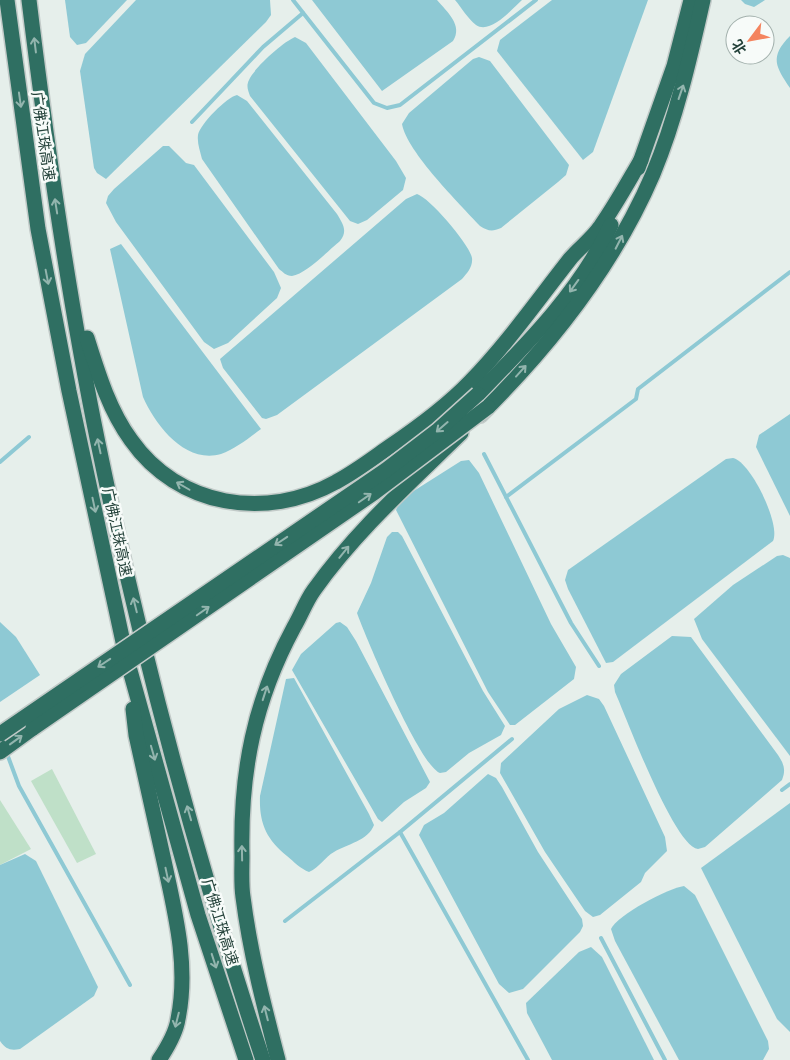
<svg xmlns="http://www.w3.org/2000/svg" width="790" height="1060" viewBox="0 0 790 1060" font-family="'Roboto Condensed','Noto Sans SC',sans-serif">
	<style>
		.green { fill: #bfe0c8 }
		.water { fill: #8ec9d4 }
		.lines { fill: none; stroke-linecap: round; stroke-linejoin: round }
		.stream { stroke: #8ec9d4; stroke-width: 4 }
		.highway-casing { stroke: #c2cac8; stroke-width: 18 }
		.highway { stroke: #2f6f62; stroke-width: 15 }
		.highway-bridge-casing { stroke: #c2cac8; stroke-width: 18; stroke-linecap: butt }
		.highway-bridge { stroke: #2f6f62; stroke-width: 15 }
		.oneway { stroke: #93b5ae }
		.labels { text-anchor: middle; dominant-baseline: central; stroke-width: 5; stroke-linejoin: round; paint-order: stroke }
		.street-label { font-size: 15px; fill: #24423a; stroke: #f7fbf9 }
	</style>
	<rect width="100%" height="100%" fill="#e6efeb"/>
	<!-- green -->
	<g class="green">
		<polygon points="52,769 96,854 77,863 31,781"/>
		<polygon points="0,800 31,849 0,865"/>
	</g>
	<!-- water -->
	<g class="water">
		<polygon points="65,0 127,0 86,43 77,45 70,37"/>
		<polygon points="136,0 270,0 271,15 266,22 106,179 97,173 94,168 80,71 85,54"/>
		<path d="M312,0H437C447,12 463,25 453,41L382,91Z"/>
		<path d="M455,0H522C512,9 490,35 476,25C468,19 461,7 455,0Z"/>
		<polygon points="552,0 648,0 593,152 583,160 497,51 500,40"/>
		<polygon points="741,0 765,0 754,7 745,4"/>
		<path d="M790,36V88C776,67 769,57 790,36Z"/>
		<path d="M295,37L306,43L396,161L406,178L403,190L367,220L358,224L350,221L250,96C248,90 246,86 249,80C254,68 283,42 295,37Z"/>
		<path d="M479,57L490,61L569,165L566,175L558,182L501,228C492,232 488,231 480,226C460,204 407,152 402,124L409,113L473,59Z"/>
		<path d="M237,95L247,101L337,214C343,224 348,231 340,241C329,250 306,274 292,276C286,276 283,272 279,269L202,159C200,151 197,143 198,135C200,124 227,97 237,95Z"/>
		<polygon points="163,146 169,146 186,163 194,165 274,272 281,288 277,298 228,343 214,349 204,342 116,222 106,203 108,196 114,189"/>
		<path d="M417,194C430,198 470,245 472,258C473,267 467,273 462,279L277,415L266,419L262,418L223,368L220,359L406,199Z"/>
		<path d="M121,244L261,429C249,438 235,449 221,454C185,464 156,426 143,397L110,249Z"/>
		<polygon points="790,414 790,516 756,447 759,435"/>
		<path d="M733,458C751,462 781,525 773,541L613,662L606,663L568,589L565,580L568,570L726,459Z"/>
		<polygon points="469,460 479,473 551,624 576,667 574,679 515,725 510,725 488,692 396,510 401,499 461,461"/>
		<path d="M392,532H398L402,536L483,691L505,726L501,735L469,753L446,772L440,773C420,766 366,638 357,613L371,583L387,537Z"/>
		<polygon points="783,555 790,558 790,756 702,639 694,619 733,585 777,556"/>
		<polygon points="0,622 16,637 40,675 0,702"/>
		<polygon points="340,622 347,627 356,641 430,782 426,788 404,802 382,822 378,819 292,670 301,654 336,623"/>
		<path d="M672,636L691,637L778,755C784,764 786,770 782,780L705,847L698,849C674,846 627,719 615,692L614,685L621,674Z"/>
		<path d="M294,678L369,814L374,825C368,841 347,844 334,852C325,857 320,867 309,872C301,869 294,862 287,856C266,839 259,823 260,796L286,679Z"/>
		<polygon points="587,695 599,699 604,706 665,837 667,851 645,873 641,882 600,915 593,917 585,911 545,852 500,773 501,763 559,709"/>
		<polygon points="488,774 496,778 502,787 538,852 582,919 583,926 580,932 523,989 509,993 499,984 419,835 424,825 444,813"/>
		<polygon points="790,803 790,1032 777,1019 701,868"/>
		<path d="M25,854L36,861L98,987L94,996L20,1049C10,1051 6,1049 0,1041V865Z"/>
		<path d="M684,886L695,895L768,1041L769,1049L763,1060H679L615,941L611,929C617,915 669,888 684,886Z"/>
		<polygon points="591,947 602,957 654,1060 552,1060 527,1013 526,1003 579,952"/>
	</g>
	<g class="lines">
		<!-- stream -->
		<g class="stream">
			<polyline points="293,0 374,103 387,108 400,105 536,0"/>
			<polyline points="192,122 263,47 303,13"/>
			<polyline points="484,454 571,623 599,666"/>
			<polyline points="0,462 29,437"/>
			<polyline points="506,497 636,399 638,389 790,272"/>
			<polyline points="6,751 19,786 130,985"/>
			<polyline points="782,790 790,784"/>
			<polyline points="400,832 528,1060"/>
			<polyline points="285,921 400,832 512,739"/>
			<polyline points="601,938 665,1060"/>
		</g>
		<defs>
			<g id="highway">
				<polyline points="7,0 38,229 69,391 126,656 198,915 246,1060"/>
				<path d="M29,0C47,148 68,296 98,443C141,651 196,858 263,1060"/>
				<polyline points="638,168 674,66 691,0"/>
				<path d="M87,338C98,373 109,410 131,440C178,507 266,521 336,482C355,472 372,459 389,447C417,428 446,407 470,382C507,344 537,301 570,259C579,248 592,239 600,227C615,206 628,182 641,160"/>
				<path d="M478,394C528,343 580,291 611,225"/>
				<path d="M480,415C550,346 614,265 653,174C676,119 690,58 703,0"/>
				<path d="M133,709L136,735C145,777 155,819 164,861C175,912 189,966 178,1019C176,1033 167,1048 159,1060"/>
				<polyline points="0,752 33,728"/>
				<path d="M278,1060C264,1006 250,952 243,897C241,884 242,869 242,856C240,772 254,701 294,627C301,615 306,601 314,590C356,531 410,483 461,433"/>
			</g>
		</defs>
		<!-- highway casing -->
		<use href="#highway" class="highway-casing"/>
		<!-- highway -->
		<use href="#highway" class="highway"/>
		<defs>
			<g id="highway-bridge">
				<polyline points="33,728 375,492 488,407"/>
				<polyline points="0,734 386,470 437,431 478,394"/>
			</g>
		</defs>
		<!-- highway-bridge casing -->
		<use href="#highway-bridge" class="highway-bridge-casing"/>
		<!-- highway-bridge -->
		<use href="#highway-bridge" class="highway-bridge"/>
	</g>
	<!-- one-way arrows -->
	<defs><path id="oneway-shaft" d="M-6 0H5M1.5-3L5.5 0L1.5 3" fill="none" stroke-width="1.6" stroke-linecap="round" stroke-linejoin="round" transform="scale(1.25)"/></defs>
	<g class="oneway">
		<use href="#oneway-shaft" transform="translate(35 45) rotate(-97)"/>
		<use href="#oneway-shaft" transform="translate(681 92) rotate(-71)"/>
		<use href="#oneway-shaft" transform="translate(20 100) rotate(82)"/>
		<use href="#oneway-shaft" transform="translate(56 206) rotate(-99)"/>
		<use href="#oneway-shaft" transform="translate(619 242) rotate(-63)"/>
		<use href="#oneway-shaft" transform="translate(47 277) rotate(79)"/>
		<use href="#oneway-shaft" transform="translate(574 286) rotate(126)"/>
		<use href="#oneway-shaft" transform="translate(521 371) rotate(-48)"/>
		<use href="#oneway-shaft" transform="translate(442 427) rotate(139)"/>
		<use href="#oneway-shaft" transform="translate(99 446) rotate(-102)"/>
		<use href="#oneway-shaft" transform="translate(183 486) rotate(-150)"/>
		<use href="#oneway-shaft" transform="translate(365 498) rotate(-35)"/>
		<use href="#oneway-shaft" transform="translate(94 505) rotate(78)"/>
		<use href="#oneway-shaft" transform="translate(281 541) rotate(146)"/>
		<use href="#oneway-shaft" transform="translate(344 552) rotate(-51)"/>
		<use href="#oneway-shaft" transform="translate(135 605) rotate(-104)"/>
		<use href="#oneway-shaft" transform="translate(203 611) rotate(-35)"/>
		<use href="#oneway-shaft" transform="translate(104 663) rotate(146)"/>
		<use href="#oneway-shaft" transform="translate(265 693) rotate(-72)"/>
		<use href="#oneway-shaft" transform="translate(16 740) rotate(-36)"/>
		<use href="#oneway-shaft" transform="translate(153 753) rotate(74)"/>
		<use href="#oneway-shaft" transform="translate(189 813) rotate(-106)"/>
		<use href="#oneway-shaft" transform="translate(242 853) rotate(-91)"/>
		<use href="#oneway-shaft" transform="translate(167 875) rotate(78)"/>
		<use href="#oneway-shaft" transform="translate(214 961) rotate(72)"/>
		<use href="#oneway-shaft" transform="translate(266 1013) rotate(-104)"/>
		<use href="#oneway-shaft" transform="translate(177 1020) rotate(104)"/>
	</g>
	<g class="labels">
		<!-- street labels -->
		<g class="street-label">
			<text transform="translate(43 136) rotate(82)">广佛江珠高速</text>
			<text transform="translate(117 532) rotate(78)">广佛江珠高速</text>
			<text transform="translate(220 922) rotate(73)">广佛江珠高速</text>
		</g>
	</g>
	<!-- north arrow -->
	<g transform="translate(750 40) rotate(238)"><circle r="24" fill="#f7fbf9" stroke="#a3b1ad"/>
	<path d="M0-4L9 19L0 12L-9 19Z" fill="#f4845f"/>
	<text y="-8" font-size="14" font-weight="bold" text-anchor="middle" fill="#24423a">北</text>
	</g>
</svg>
